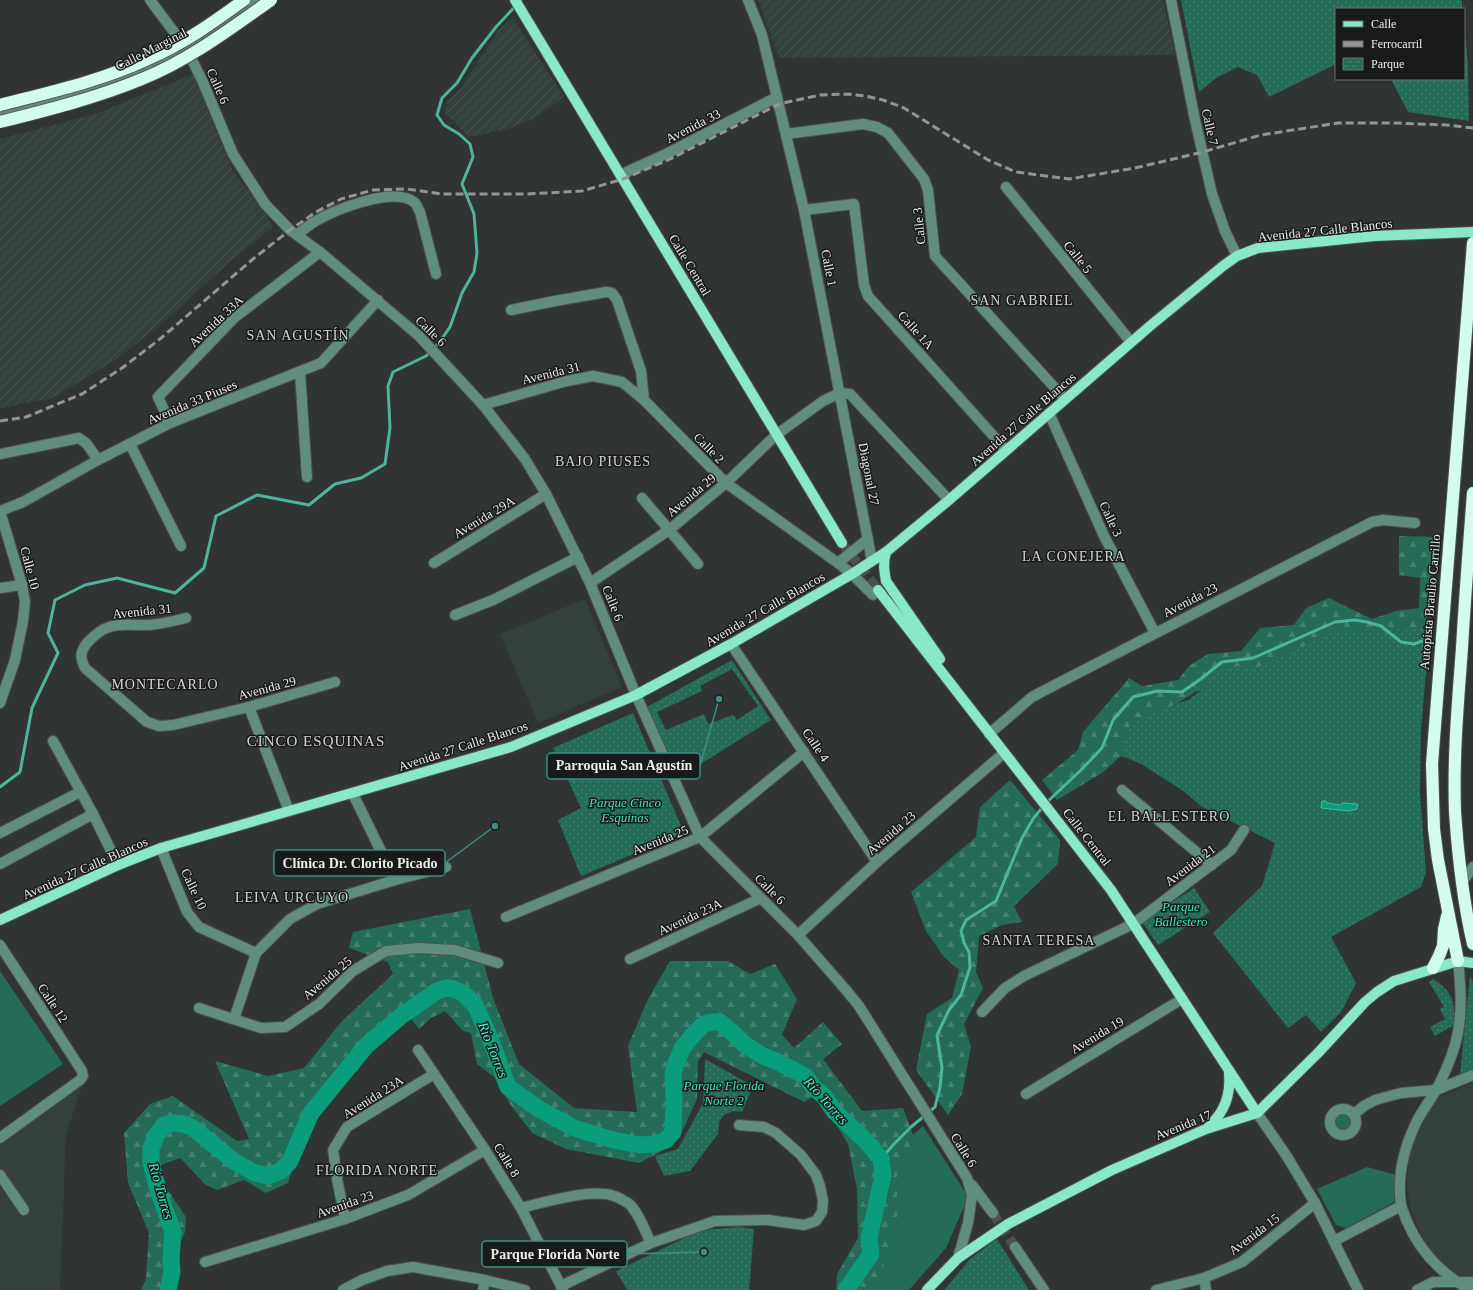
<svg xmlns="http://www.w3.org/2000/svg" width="1473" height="1290" viewBox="0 0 1473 1290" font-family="'Times New Roman',serif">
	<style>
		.built { fill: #34403b }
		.industrial { fill: url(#industrial-furrows) }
		.grass { fill: #246c58 }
		.forest { fill: url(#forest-firs) }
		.park { fill: url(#park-dots); fill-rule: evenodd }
		.water { fill: #099d7c; stroke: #4db59e }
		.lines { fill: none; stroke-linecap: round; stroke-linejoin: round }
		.stream { stroke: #4db59e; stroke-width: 3 }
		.river { stroke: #099d7c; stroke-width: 17 }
		.minor-tunnel { stroke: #4c504e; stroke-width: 10; stroke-dasharray: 10 5; stroke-linecap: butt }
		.major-tunnel { stroke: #4c504e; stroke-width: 10; stroke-dasharray: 10 5; stroke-linecap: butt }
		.minor-casing { stroke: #4e5250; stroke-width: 12 }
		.major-casing { stroke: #4e5250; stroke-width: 12 }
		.highway-casing { stroke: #4e5250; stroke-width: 14 }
		.minor { stroke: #618d7e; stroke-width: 10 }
		.major { stroke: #88e8c9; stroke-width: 10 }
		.highway { stroke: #d2fced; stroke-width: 12 }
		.rail { stroke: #949695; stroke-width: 3; stroke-dasharray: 8 4; stroke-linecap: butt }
		.highway-bridge-casing { stroke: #4e5250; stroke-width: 14; stroke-linecap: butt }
		.highway-bridge { stroke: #d2fced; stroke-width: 12 }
		.labels { text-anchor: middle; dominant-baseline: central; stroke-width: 3; stroke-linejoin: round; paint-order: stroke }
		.street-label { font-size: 13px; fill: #ebedec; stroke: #191b1b }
		.park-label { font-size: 13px; font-style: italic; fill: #3ce7bb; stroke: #191b1b }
		.neighbourhood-label { font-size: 14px; letter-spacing: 1px; fill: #d1d7d5; stroke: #191b1b }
		.water-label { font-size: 14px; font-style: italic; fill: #4cf2c6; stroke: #191b1b }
		.quarter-label { font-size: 15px; letter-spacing: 1px; fill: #d1d7d5; stroke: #191b1b }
		.leader { fill: none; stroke: #3b8e87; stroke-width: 1.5 }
		.callout-dot { fill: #3b8e87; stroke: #191b1b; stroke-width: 1.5 }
		.callout { fill: #191b1b; stroke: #3b8e87; stroke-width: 1.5 }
		.callout-label { font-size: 14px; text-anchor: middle; font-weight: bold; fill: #ebedec }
	</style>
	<defs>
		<pattern id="industrial-furrows" width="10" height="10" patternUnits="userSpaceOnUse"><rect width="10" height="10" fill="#34403b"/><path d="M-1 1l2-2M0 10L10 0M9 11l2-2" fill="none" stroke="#48534e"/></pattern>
		<pattern id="forest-firs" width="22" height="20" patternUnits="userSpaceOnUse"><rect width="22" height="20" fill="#246c58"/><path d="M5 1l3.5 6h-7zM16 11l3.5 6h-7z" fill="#448170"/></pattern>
		<pattern id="park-dots" width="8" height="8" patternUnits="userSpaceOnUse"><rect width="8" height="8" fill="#246c58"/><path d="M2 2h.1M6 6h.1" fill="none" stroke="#448170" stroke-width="1.8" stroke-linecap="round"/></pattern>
	</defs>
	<rect width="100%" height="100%" fill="#303432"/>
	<!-- built -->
	<g class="built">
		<polygon points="585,599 622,687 538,723 500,634"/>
		<polygon points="84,1079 66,1135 60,1290 0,1290 0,1136"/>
		<polygon points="1473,1082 1473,1278 1456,1277 1432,1254 1419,1230 1410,1207 1407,1184 1408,1164 1414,1139 1424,1119 1439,1098"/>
	</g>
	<!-- industrial -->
	<g class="industrial">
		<polygon points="758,0 1163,0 1175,55 779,58"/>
		<polygon points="513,18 564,97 533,119 508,129 468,137 455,122 445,115 447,102 458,91 466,80 498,31"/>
		<polygon points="193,74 233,171 267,215 273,227 227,264 172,315 117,359 53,398 0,408 0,139 98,113"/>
	</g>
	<!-- grass -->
	<g class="grass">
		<polygon points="0,971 63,1064 0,1106"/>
		<circle cx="1343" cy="1122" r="9"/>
		<polygon points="923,1126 967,1195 966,1202 946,1248 909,1290 867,1290 888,1157"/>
		<polygon points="1367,1167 1397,1175 1394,1202 1346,1228 1336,1225 1317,1189"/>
	</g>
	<!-- forest -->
	<g class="forest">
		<polygon points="1399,536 1434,537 1426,623 1418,638 1195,692 1160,715 1153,768 1121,756 1102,773 1057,800 1042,780 1078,750 1083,732 1129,678 1142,686 1178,680 1189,666 1208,654 1241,651 1260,628 1294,625 1306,608 1329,598 1372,619 1396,611 1419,608 1420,578 1399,575"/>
		<polygon points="1010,780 1060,840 1058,864 1014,906 1022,922 1002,925 979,936 976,972 983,988 964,1024 971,1047 962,1094 948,1115 916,1070 927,1014 952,998 959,970 944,957 926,931 911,892 976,837 980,807"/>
		<polygon points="470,909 493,998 519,1064 574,1108 637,1112 628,1046 648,999 670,961 728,961 750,974 775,964 797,999 782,1035 794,1048 823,1022 842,1044 823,1059 862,1111 903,1108 917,1145 897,1173 897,1221 876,1290 836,1290 837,1274 858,1238 857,1189 848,1144 834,1121 833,1114 817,1095 804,1102 704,1052 698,1062 697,1099 679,1138 662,1151 639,1163 566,1149 532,1133 510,1104 494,1077 477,1064 471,1033 463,1031 445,1011 431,1018 419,1029 412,1020 397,1013 381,1027 372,1046 352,1055 359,1069 311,1108 288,1183 266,1193 244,1180 217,1190 206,1185 180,1158 158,1166 167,1189 186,1217 185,1232 174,1256 174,1290 141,1290 146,1279 149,1233 128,1183 124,1133 150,1104 173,1096 237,1141 249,1139 215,1061 268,1076 304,1068 342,1021 393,974 388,962 349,948 353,932"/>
	</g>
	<!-- park -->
	<g class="park">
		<polygon points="1181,0 1462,0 1462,9 1336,9 1336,64 1269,97 1257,75 1238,67 1216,78 1199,92"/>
		<polygon points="1464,25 1468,64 1469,121 1408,112 1391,79 1464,79"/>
		<polygon points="1430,629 1421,728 1420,794 1426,872 1421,887 1331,937 1356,983 1341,1012 1321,1032 1306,1015 1288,1028 1213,933 1262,886 1275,843 1202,807 1182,790 1122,752 1129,726 1153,712 1188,700 1205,688 1218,672 1236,666 1254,668 1283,657 1314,641 1339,631"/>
		<path d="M732,660L771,720L678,778L647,707ZM732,669L758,706L737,720L733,715L708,724L704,714L666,730L657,712L702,691L700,686Z"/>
		<polygon points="633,713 684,833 581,876 558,820 581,808 553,748"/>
		<polygon points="1194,888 1210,912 1158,945 1142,922"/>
		<polygon points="1470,975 1473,982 1473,1069 1460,1075"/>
		<path d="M1433,979C1454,992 1455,1003 1454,1025L1435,1036L1430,1027L1445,1019L1440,1009L1444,1007L1429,982Z"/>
		<polygon points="705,1059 753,1086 742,1112 733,1111 724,1115 719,1122 718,1134 690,1171 664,1176 655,1156 678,1149 703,1103"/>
		<polygon points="740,1227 754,1229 749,1290 627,1290 616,1271 695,1233 713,1229"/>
		<polygon points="997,1239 1029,1290 944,1290 970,1259"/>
	</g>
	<!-- water -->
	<polygon class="water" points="1322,801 1326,801 1327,803 1341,805 1342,803 1358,804 1357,809 1349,811 1321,808"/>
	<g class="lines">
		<!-- stream -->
		<g class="stream">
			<polyline points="0,787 20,772 32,708 58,653 48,633 55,600 85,585 117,578 175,593 204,568 216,516 257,495 309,505 335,484 361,478 385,464 390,428 388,386 393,372 426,356 439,343 450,327 462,293 474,272 477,253 474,214 462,184 473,157 470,144 459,134 444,125 437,115 442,98 457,83 472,58 496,27 521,0"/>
			<polyline points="881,1159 893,1145 911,1127 935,1107 940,1087 942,1068 937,1035 949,1010 961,995 970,967 969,952 964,943 961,931 966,920 996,901 1022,838 1033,819 1045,804 1081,770 1102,748 1113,720 1133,697 1157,691 1182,692 1202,678 1222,662 1253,658 1335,622 1355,620 1367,622 1381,626 1401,642 1414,644 1422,641"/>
		</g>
		<!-- river -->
		<polyline class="river" points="168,1290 172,1272 171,1259 173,1232 159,1193 151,1163 151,1148 157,1134 164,1125 174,1123 184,1124 193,1128 235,1162 253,1172 267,1176 281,1171 290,1161 311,1113 366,1046 401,1016 437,991 446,988 454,989 464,994 475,1005 490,1038 508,1087 539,1109 574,1128 613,1140 640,1145 654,1144 666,1140 673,1132 674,1103 673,1073 676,1063 683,1047 693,1035 704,1024 712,1022 720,1022 734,1034 744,1044 763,1056 778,1062 805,1076 814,1088 824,1096 834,1111 867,1142 881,1159 883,1175 869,1238 871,1254 846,1290"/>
		<!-- minor-tunnel -->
		<polyline class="minor-tunnel" points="993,1213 1015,1247"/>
		<!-- major-tunnel -->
		<polyline class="major-tunnel" points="842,543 878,590"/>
		<defs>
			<g id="minor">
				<polyline points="150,0 186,48 202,80 233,154 265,204 290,230 320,252 419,336 483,405 525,459 546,494 590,583 636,695 700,837 798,935 846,990 859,1006 967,1178 972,1195 968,1223 958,1258"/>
				<polyline points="748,0 762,35 804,210 872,561"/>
				<polyline points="1171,0 1195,120 1212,194 1225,231 1237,256"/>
				<path d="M0,114C43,103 88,94 129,77C175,58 218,29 258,0"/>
				<polyline points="786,134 863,124 877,127 888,133 924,179 928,190 935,256 1065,399"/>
				<polyline points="620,175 668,153 777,97"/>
				<polyline points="1006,187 1131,342"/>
				<polyline points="804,210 854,204 864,285 868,296 1006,450"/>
				<path d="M297,235C302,231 308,226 314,222C334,210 393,186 414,202C417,204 418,209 420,212L436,274"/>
				<polyline points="511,310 555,301 606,292 612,293 617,300 641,371 644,400"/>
				<polyline points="300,372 307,477"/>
				<polyline points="840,393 850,394 949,500"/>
				<polyline points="483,405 567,381 593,376 622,382 644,400 726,483 838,563 852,574 873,595"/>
				<polyline points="1049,413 1104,536 1155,633"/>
				<polyline points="170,423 158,397 234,318 320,252"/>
				<polyline points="130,444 181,546"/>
				<polyline points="0,454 79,438 87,444 98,460"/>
				<polyline points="642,498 698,564"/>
				<polyline points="0,511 23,502 98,460 170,423 321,363 378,300"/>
				<polyline points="434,563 546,494"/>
				<polyline points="838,563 868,539"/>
				<polyline points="590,583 669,530 726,483 776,435 823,401 840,393"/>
				<polyline points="0,588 22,585"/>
				<polyline points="455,615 493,600 578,557"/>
				<path d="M186,618C174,621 161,624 149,625C121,626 109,619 87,643C80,652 80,658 85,668L147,722L159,726L173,725L249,707L335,682"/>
				<polyline points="731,644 877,862"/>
				<polyline points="0,703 15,660 23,621 25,602 22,585 0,511"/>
				<polyline points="249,707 289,811"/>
				<polyline points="989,734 1032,697 1047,689 1372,522 1383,520 1415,523"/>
				<polyline points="53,741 93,814 118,865"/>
				<polyline points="1122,790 1212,865"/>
				<polyline points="353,794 395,880"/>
				<polyline points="0,833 80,792"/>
				<polyline points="161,848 187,912 199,927 256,953"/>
				<polyline points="0,864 93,814"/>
				<polyline points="1462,882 1473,867"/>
				<polyline points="506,917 700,837 804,752"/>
				<polyline points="798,935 877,862 1004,753"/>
				<polyline points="0,945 82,1071 83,1076 80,1080 0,1138"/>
				<polyline points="630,959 761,898"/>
				<path d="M1458,961C1461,989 1463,1017 1455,1045C1450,1061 1443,1078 1435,1092C1429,1102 1421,1112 1416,1123C1404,1148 1397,1177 1401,1205C1402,1210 1405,1215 1406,1219C1419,1251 1440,1273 1470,1290"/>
				<polyline points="199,1008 261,1028 285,1027 319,1004 353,971 386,951 418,948 455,950 498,963"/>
				<polyline points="982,1012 1005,988 1024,976 1133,924 1231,850 1244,830"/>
				<polyline points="234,1019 256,953 290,919 317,904 395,880 446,867"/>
				<polyline points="418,1050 485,1150 521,1208 563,1290"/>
				<polyline points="1026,1094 1182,999"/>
				<circle cx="1343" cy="1122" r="13"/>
				<polyline points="1257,1113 1286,1155 1315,1203 1358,1290"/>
				<polyline points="1354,1114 1364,1106 1375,1100 1401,1093 1436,1090 1473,1075"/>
				<polyline points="0,1175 24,1210"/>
				<polyline points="972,1185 993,1213"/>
				<path d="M521,1208C544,1202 593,1188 614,1196C619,1197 624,1201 628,1203C638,1211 645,1231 651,1243"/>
				<polyline points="345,1219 337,1179 333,1150 347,1127 434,1074"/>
				<polyline points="1334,1241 1401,1206"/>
				<polyline points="1015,1247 1044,1290"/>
				<polyline points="205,1262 345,1219 408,1195 485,1150"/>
				<polyline points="1204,1278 1206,1290"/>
				<polyline points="561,1286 651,1243 715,1221 768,1220 804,1225 816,1221 822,1212 823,1201 820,1186 816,1175 801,1155 776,1133 764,1127 739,1125"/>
				<polyline points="343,1290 362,1280 387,1271 413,1267 485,1280 525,1290"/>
				<polyline points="483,1290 485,1280"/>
				<polyline points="1156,1290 1204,1278 1242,1262 1315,1203"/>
				<polyline points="1417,1290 1433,1282 1473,1282"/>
			</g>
			<g id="major">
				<polyline points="515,0 842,543"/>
				<path d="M886,552C883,562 884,570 886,581L940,659"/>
				<polyline points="878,590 1111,890 1257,1113"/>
				<polyline points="0,920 118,865 161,848 511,747 636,695 731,644 852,574 886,552 949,500 1150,326 1223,266 1237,256 1258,248 1374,236 1473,232"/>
				<path d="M1209,1126C1225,1112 1231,1095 1229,1073"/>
				<polyline points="927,1290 958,1258 1008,1224 1112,1170 1206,1129 1257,1113 1318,1053 1365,1002 1377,992 1394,981 1458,961 1473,963"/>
			</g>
			<g id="highway">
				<path d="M1473,493C1469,545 1465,596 1462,648C1458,702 1453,757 1455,812C1458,856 1463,901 1473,944"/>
				<polyline points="1458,961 1438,860 1434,829 1432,764 1473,243"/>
				<polyline points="1433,968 1439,956 1443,946 1444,929 1447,916"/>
			</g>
		</defs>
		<!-- minor casing -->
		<use href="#minor" class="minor-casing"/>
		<!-- major casing -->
		<use href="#major" class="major-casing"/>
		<!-- highway casing -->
		<use href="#highway" class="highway-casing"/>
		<!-- minor -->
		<use href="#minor" class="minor"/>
		<!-- major -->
		<use href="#major" class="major"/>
		<!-- highway -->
		<use href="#highway" class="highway"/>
		<!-- rail -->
		<polyline class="rail" points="0,421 26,417 82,394 122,368 160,339 253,259 290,230 316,212 341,199 373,190 407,189 442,194 527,194 582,191 623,179 668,160 779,104 820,95 848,94 865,96 883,100 904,108 988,160 1016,172 1069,179 1135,168 1203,152 1261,135 1338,123 1393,123 1447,125 1473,128"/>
		<defs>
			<g id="highway-bridge">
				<path d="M0,105C50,92 101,81 148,59C183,44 214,22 244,0"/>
				<path d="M0,122C48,110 96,98 142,79C189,60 230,29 271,0"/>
			</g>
		</defs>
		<!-- highway-bridge casing -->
		<use href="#highway-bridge" class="highway-bridge-casing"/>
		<!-- highway-bridge -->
		<use href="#highway-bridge" class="highway-bridge"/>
	</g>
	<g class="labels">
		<!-- street labels -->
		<g class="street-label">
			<text transform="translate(151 49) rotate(-27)">Calle Marginal</text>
			<text transform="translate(218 86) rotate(66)">Calle 6</text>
			<text transform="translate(693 126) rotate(-27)">Avenida 33</text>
			<text transform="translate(1210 127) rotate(77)">Calle 7</text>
			<text transform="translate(919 226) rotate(-96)">Calle 3</text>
			<text transform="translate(1325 230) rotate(-6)">Avenida 27 Calle Blancos</text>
			<text transform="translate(1078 257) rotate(51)">Calle 5</text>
			<text transform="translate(690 265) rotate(59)">Calle Central</text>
			<text transform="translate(829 268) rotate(79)">Calle 1</text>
			<text transform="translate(216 321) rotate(-43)">Avenida 33A</text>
			<text transform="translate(916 330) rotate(48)">Calle 1A</text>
			<text transform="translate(431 331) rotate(44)">Calle 6</text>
			<text transform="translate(551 373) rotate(-14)">Avenida 31</text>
			<text transform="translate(192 402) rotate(-23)">Avenida 33 Piuses</text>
			<text transform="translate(1023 419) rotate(-41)">Avenida 27 Calle Blancos</text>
			<text transform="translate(709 448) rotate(45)">Calle 2</text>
			<text transform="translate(869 474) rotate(79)">Diagonal 27</text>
			<text transform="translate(691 495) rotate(-40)">Avenida 29</text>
			<text transform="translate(484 517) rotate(-31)">Avenida 29A</text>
			<text transform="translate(1111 519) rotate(65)">Calle 3</text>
			<text transform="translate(30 568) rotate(75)">Calle 10</text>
			<text transform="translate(1190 600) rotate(-27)">Avenida 23</text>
			<text transform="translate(1430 602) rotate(-85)">Autopista Braulio Carrillo</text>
			<text transform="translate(613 603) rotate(68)">Calle 6</text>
			<text transform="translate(765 609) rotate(-30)">Avenida 27 Calle Blancos</text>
			<text transform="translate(142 611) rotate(-6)">Avenida 31</text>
			<text transform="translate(267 688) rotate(-15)">Avenida 29</text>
			<text transform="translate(816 745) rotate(56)">Calle 4</text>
			<text transform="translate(463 746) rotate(-18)">Avenida 27 Calle Blancos</text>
			<text transform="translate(891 833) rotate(-41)">Avenida 23</text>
			<text transform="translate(1087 837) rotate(52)">Calle Central</text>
			<text transform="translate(660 840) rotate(-22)">Avenida 25</text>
			<text transform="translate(1190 865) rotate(-37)">Avenida 21</text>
			<text transform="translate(85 868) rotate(-24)">Avenida 27 Calle Blancos</text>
			<text transform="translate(194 889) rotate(65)">Calle 10</text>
			<text transform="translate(770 889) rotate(45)">Calle 6</text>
			<text transform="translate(690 917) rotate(-25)">Avenida 23A</text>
			<text transform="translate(327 978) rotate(-40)">Avenida 25</text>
			<text transform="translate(53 1003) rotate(57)">Calle 12</text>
			<text transform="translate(1097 1035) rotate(-31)">Avenida 19</text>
			<text transform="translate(373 1097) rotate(-32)">Avenida 23A</text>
			<text transform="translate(1183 1125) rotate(-22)">Avenida 17</text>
			<text transform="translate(964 1150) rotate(58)">Calle 6</text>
			<text transform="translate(507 1160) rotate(58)">Calle 8</text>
			<text transform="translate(345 1204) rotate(-19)">Avenida 23</text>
			<text transform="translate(1254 1234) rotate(-37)">Avenida 15</text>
		</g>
		<!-- park labels -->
		<g class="park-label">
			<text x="625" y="802">Parque Cinco<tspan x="625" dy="15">Esquinas</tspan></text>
			<text x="1181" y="906">Parque<tspan x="1181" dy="15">Ballestero</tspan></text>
			<text x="724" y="1085">Parque Florida<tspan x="724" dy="15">Norte 2</tspan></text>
		</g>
		<!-- neighbourhood labels -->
		<g class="neighbourhood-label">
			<text x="1022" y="300">SAN GABRIEL</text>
			<text x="298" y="335">SAN AGUSTÍN</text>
			<text x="603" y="461">BAJO PIUSES</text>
			<text x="1074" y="556">LA CONEJERA</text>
			<text x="165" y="684">MONTECARLO</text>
			<text x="1169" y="816">EL BALLESTERO</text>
			<text x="292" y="897">LEIVA URCUYO</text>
			<text x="1039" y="940">SANTA TERESA</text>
			<text x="377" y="1170">FLORIDA NORTE</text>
		</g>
		<!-- water labels -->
		<g class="water-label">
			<text transform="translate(493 1050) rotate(68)">Río Torres</text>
			<text transform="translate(826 1101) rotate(48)">Río Torres</text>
			<text transform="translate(161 1191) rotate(74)">Río Torres</text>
		</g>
		<!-- quarter labels -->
		<g class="quarter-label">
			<text x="316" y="741">CINCO ESQUINAS</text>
		</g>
	</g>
	<!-- callouts -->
	<path class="leader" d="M719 699L700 766M495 826L445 863M704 1252L627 1254"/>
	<g class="callout-dot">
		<circle cx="719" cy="699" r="4"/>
		<circle cx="495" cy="826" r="4"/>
		<circle cx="704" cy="1252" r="4"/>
	</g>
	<g class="callout">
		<rect x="547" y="753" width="153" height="26" rx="4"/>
		<rect x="274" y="850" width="171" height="26" rx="4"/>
		<rect x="482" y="1241" width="145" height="26" rx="4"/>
	</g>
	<g class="callout-label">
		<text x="624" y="770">Parroquia San Agustín</text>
		<text x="360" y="868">Clínica Dr. Clorito Picado</text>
		<text x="555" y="1259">Parque Florida Norte</text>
	</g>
	<!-- legend -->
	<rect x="1335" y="8" width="130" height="72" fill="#191b1b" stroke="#6d6f6f"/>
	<rect x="1343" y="21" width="20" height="6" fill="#88e8c9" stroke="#6d6f6f"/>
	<text x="1371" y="28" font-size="12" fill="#ebedec">Calle</text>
	<rect x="1343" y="41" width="20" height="6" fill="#949695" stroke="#6d6f6f"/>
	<text x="1371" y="48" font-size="12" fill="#ebedec">Ferrocarril</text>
	<rect x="1343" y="58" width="20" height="12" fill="url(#park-dots)" stroke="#6d6f6f"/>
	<text x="1371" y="68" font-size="12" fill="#ebedec">Parque</text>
</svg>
